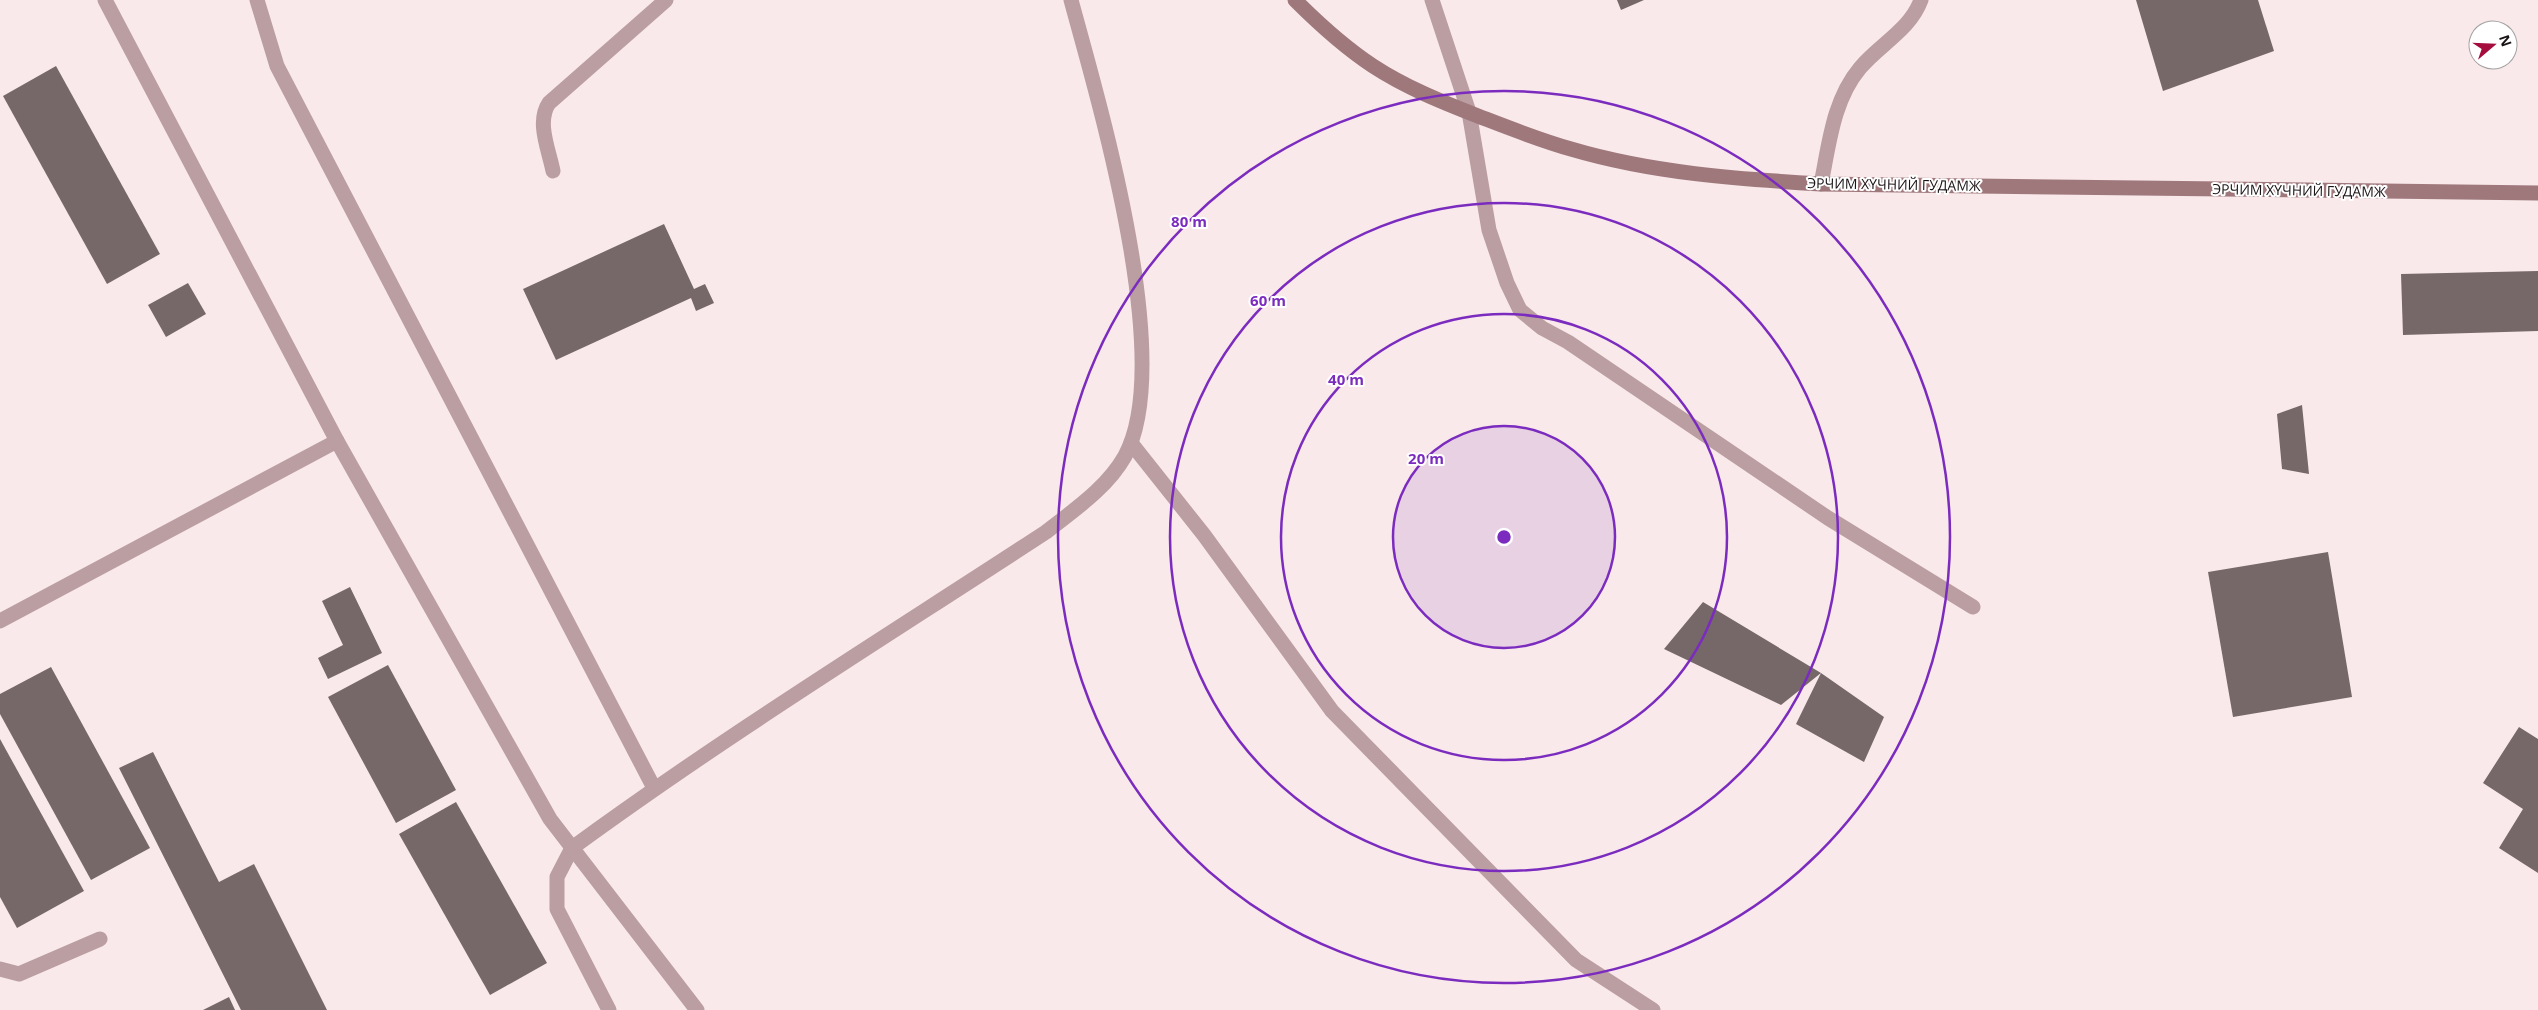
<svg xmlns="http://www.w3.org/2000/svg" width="2538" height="1010" viewBox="0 0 2538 1010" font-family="'Open Sans',sans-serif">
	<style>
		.building { fill: #766869 }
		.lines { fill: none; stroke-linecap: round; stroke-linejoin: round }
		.lane { stroke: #ba9ea1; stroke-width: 15 }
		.street { stroke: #ba9ea1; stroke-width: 15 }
		.secondary { stroke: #9f787c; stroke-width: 15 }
		.ring { fill: none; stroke: #7b2cbf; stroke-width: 2.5 }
		.labels { text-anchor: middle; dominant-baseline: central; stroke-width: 4; stroke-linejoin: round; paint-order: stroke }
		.street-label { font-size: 14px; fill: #191314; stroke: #fff }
		.centre { fill: #7b2cbf; stroke: #fff; stroke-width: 2.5 }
		.ring-label { font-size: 15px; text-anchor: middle; font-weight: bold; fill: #7b2cbf; stroke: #fff; stroke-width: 4; stroke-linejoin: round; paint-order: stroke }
	</style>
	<rect width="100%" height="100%" fill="#f9e9ea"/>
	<!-- building -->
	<g class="building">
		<polygon points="1617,0 1644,0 1621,10"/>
		<polygon points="2136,0 2258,0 2274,51 2163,91"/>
		<polygon points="56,66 160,254 107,284 3,96"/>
		<polygon points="664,224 694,289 705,284 714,303 696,311 691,298 556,360 523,289"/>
		<polygon points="2538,271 2538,331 2403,335 2401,274"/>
		<polygon points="188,283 206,314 166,337 148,305"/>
		<polygon points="2302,405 2309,474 2282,469 2277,414"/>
		<polygon points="2328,552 2352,697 2233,717 2208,572"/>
		<polygon points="350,587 382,653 328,679 318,658 343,645 322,601"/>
		<polygon points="1703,602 1821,673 1884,717 1864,762 1796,724 1821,673 1781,705 1664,649"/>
		<polygon points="388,665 456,790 396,823 328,697"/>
		<polygon points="51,667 150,848 91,880 0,714 0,694"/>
		<polygon points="2519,727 2538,739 2538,873 2499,848 2523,809 2483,783"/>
		<polygon points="0,739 84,891 17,928 0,897"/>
		<polygon points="153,752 219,882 254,864 327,1010 241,1010 119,768"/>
		<polygon points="456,802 547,963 490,995 399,834"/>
		<polygon points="229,997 235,1010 203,1010"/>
	</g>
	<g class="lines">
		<!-- lane -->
		<g class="lane">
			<polyline points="257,0 277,66 654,788"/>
			<polyline points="1469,112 1489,230 1507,283 1520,310 1542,328 1568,342 1828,518 1973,607"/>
			<path d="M553,171C549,150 536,122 549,103L666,0"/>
			<path d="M1821,184C1829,145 1833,100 1860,68C1880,44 1910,30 1921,0"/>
			<polyline points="0,621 337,441"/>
			<polyline points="572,848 557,877 557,909 609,1010"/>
			<polyline points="0,969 19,974 100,939"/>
		</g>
		<!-- street -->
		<g class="street">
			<polyline points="105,0 337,441 550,819 697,1010"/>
			<polyline points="1432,0 1469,112"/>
			<polyline points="1131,443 1204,535 1332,711 1576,960 1653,1010"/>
			<path d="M572,848C725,736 887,636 1046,532C1074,510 1107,488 1125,456C1176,361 1099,103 1071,0"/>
		</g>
		<!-- secondary -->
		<path class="secondary" d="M1295,0C1319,24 1344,47 1373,66C1405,87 1442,102 1478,116C1509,128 1539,140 1571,149C1652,173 1737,179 1821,184L2538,193"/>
	</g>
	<!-- distance rings -->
	<circle cx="1504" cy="537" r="111" fill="#7b2cbf" fill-opacity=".12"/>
	<g class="ring">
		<circle cx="1504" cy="537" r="111"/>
		<circle cx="1504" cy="537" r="223"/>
		<circle cx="1504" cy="537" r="334"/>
		<circle cx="1504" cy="537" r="446"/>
	</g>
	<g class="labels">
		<!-- street labels -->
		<g class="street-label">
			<text transform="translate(1894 184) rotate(1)">ЭРЧИМ ХҮЧНИЙ ГУДАМЖ</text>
			<text transform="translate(2299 190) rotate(1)">ЭРЧИМ ХҮЧНИЙ ГУДАМЖ</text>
		</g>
	</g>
	<circle cx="1504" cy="537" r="8" class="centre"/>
	<g class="ring-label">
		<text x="1189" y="227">80 m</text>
		<text x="1268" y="306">60 m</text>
		<text x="1346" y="385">40 m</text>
		<text x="1426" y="464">20 m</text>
	</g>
	<!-- north arrow -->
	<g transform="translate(2493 45) rotate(71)"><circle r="24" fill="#ffffff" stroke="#a3a1a1"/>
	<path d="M0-4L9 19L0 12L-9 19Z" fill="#a60d3f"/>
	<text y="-8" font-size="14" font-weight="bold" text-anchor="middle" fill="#191314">N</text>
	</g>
</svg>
